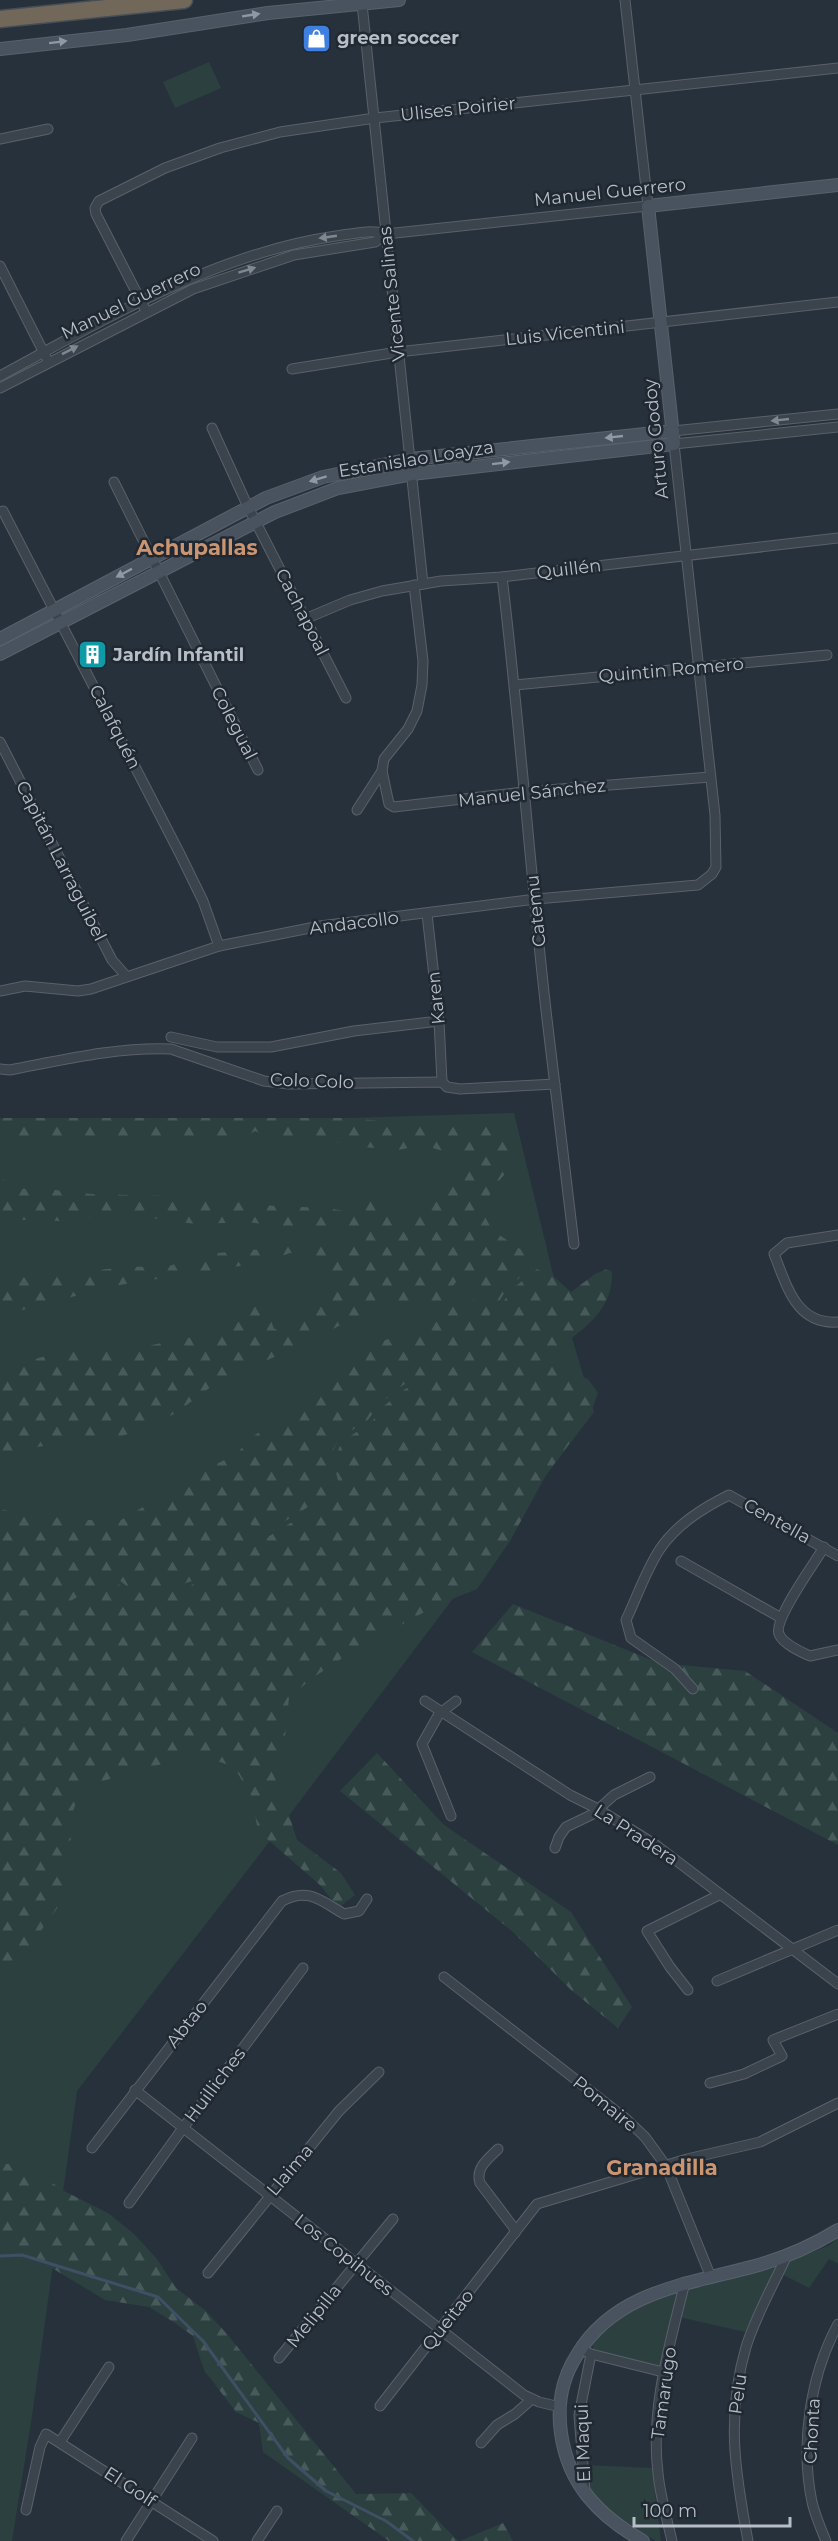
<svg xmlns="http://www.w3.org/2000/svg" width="838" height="2541" viewBox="0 0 838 2541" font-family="Montserrat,sans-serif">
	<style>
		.green { fill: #2c4040 }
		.forest { fill: url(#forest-firs) }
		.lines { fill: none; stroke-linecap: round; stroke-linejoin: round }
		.stream { stroke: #3f4f64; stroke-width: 3 }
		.street-casing { stroke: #59616b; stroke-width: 11 }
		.secondary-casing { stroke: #59616b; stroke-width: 14 }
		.highway-casing { stroke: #464e58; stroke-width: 19 }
		.street { stroke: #3b434d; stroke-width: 9 }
		.secondary { stroke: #49525f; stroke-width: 12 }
		.highway { stroke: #726859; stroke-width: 16 }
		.oneway { fill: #9098a3 }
		.oneway2 { fill: #7f8791 }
		.labels { text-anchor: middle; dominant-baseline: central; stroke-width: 5; stroke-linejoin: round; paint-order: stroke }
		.poi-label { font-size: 18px; font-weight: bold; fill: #b7bec8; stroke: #202832; text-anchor: start }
		.street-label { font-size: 18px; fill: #b7bec8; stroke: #202832 }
		.quarter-label { font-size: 21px; font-weight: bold; fill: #ca9570; stroke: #202832 }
	</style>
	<defs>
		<pattern id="forest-firs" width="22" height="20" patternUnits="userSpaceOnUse" patternTransform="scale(1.5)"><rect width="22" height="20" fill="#2c4040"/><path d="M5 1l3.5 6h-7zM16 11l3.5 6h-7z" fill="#485a5a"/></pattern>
	</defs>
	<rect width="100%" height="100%" fill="#27313c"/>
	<!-- green -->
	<g class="green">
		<polygon points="209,62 221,88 175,108 163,82"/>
		<polygon points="514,1113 552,1270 594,1412 266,1846 77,2091 32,2416 12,2541 0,2541 0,1118 347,1118"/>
		<polygon points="838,2238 838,2264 829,2259 809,2288 782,2274 785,2266 790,2261 830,2245"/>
		<polygon points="777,2267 745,2332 679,2317 687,2288"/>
		<polygon points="681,2289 661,2367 594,2351 592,2344 611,2322 649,2300"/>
		<polygon points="585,2465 652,2468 661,2541 656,2541 615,2515 586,2490"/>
	</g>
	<!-- forest -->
	<g class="forest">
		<path d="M0,1118H347L430,1125L503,1122L516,1161L498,1182L481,1209L492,1230L523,1251L532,1268L508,1287L493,1311L448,1366L403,1385L382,1402L367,1421L339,1438L328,1461L334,1484L329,1494L266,1533L242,1520L227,1535L233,1547L218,1564L192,1581L165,1590L129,1588L118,1579L96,1585L69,1602L15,1607L0,1606V1509L28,1515L84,1520H121L212,1466L235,1455L255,1435L342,1378L356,1358L382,1341L430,1327L447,1308L475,1300L476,1288L467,1278L456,1282L437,1306H403L378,1303L360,1315L306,1343L216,1383L176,1413L144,1429L112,1439L68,1442L0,1453V1369L49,1355L89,1347H142L212,1333L236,1307L249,1301L267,1309L274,1329C297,1328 316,1308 327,1290L325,1270L309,1255L290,1253L265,1262L113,1286L0,1316V1271L25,1278L126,1267L169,1266L206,1254L351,1241L335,1229L280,1227L249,1222L196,1224L119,1214L59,1221L0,1219V1178L17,1189L38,1188L91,1194L172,1196L276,1206L327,1208L345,1211L357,1201L371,1198L404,1216C434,1210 455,1185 469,1159L423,1145L398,1150L350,1146L314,1136L281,1142L255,1131L235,1142L220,1139L155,1137L136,1141L0,1142Z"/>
		<path d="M537,1269L553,1276L571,1292L595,1274L607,1269L612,1272C613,1311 584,1328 556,1350L561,1370L588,1379L598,1393L589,1417L546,1475L510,1541L477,1589L437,1605L347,1655L311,1679L289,1698L284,1745L270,1767L284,1799L297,1840L341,1873L355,1895L338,1908L321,1886L266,1838L257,1826L252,1797L234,1767L198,1754L115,1777L81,1789L69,1822L72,1855L58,1907L27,1950L0,1974V1610L15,1611L70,1606L98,1589L117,1583C127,1592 134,1592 147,1593C186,1596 213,1576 238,1548L232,1536L243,1525L266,1538L333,1497L339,1484L333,1462L342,1441L370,1424L385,1405L405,1389L451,1369L496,1313L511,1290Z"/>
		<polygon points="513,1604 659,1663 745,1671 838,1733 838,1845 472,1652"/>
		<polygon points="377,1753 444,1825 571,1912 632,2007 618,2028 571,1990 513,1932 340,1791"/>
		<polygon points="0,2163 31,2167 62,2190 108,2213 134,2234 157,2259 176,2288 206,2311 227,2334 356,2494 411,2493 458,2541 389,2541 263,2452 259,2423 236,2412 204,2370 193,2336 175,2323 149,2307 105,2300 47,2265 0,2247"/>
		<polygon points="503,2523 513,2541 460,2541"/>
	</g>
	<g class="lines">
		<!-- stream -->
		<polyline class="stream" points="0,2256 22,2255 158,2297 203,2341 288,2458 326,2491 386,2521 413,2541"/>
		<defs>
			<g id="street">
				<polyline points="362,4 423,584"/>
				<polyline points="0,139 48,129"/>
				<polyline points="0,266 46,357"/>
				<polyline points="146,311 96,214 95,208 99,201 165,168 220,148 280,132 375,118 838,68"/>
				<polyline points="292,369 398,352 838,302"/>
				<path d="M0,376C105,319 217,253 336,236C353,234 370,229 386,234L648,206L625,0"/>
				<polyline points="0,388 193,289 294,255 375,242 386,234"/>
				<polyline points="212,428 248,507 346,698"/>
				<polyline points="673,431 838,414"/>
				<polyline points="114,482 258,770"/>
				<polyline points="3,511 180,854 203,901 219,946"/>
				<path d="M502,577C520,724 530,872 547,1019C556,1094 565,1169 574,1244"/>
				<polyline points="414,585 423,661 422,685 417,711 408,729 384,759 382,771 389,804 394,807 523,792 710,777"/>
				<polyline points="305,619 350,600 382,591 441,581 502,577 838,538"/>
				<polyline points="515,685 827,655"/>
				<polyline points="0,742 112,960 126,976"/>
				<polyline points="357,810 382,771"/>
				<polyline points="427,914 439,1021 442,1082"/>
				<polyline points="0,991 25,986 78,991 91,989 219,946 320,926 536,899 698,885 712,874 716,867 715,815 674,444 838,427"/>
				<polyline points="171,1037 217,1047 271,1047 354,1031 439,1021"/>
				<path d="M0,1069L10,1070C63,1060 116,1047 171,1049L264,1081L289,1084L442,1082L447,1087L460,1089L555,1084"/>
				<path d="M838,1235L787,1243L774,1254C787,1286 796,1325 838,1322"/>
				<path d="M824,1547C815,1563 773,1619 779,1634C783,1644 801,1652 810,1656L838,1650"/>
				<polyline points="681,1561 781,1618"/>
				<path d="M693,1689L675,1669L631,1638L626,1620C637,1597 646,1570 660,1549C677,1524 703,1508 729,1495L838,1556"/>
				<polyline points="425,1701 570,1795 598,1809 656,1845 838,1984"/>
				<polyline points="451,1816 422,1744 439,1714 456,1701"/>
				<polyline points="555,1848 559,1837 566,1827 593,1814 614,1795 650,1777"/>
				<polyline points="444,1977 625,2118 645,2137 666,2166 710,2275"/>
				<polyline points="717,1981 838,1930"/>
				<polyline points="688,1990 670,1967 647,1931 719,1895"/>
				<polyline points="710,2083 744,2074 782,2056 773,2040 838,2014"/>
				<polyline points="135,2090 524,2395 539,2402 560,2407"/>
				<path d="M92,2148L282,1901C309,1887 321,1901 344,1914L359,1911L367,1899"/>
				<path d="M498,2149C488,2159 475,2168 480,2183L514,2228L515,2233"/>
				<polyline points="129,2203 183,2128 303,1968"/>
				<polyline points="208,2273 339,2111 379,2072"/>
				<polyline points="580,2349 591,2354 579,2415 585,2491"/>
				<polyline points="591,2354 663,2372"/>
				<polyline points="279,2358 393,2219"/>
				<polyline points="380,2406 537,2204 687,2159 760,2142 838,2103"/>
				<polyline points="60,2442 109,2367"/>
				<polyline points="481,2443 497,2425 515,2414 532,2399"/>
				<polyline points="26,2510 40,2447 46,2434 213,2541"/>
				<polyline points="126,2541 192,2438"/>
				<polyline points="257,2541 277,2511"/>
				<path d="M672,2541C667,2519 660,2496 658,2473C650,2408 670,2344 685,2282"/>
				<path d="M748,2541C735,2472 726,2416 746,2347C755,2317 774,2284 787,2255"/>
				<path d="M826,2541C821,2529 815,2515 812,2502C800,2444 810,2376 838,2324"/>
			</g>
			<g id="secondary">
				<polyline points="0,49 127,35 268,13 399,0"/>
				<polyline points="0,639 266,498 323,477 411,459 673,431"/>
				<polyline points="0,654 275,512 338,488 412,474 674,444 648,206 838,185"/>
				<path d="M643,2541C599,2516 568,2484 561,2433C557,2406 562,2378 577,2355C615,2291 689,2284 755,2266C784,2258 812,2246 838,2230"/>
			</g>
			<polyline id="highway" points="0,19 184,0"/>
		</defs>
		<!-- street casing -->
		<use href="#street" class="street-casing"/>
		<!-- secondary casing -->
		<use href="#secondary" class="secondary-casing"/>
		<!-- highway casing -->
		<use href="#highway" class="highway-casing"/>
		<!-- street -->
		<use href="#street" class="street"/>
		<!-- secondary -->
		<use href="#secondary" class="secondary"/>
		<!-- highway -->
		<use href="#highway" class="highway"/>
	</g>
	<!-- one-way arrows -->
	<defs><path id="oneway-solid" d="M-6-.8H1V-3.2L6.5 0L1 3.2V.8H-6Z" transform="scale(1.5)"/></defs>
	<g class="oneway">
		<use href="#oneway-solid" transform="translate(251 15) rotate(-9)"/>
		<use href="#oneway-solid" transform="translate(58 42) rotate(-7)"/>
		<use href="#oneway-solid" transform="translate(614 437) rotate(174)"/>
		<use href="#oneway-solid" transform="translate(501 463) rotate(-7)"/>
		<use href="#oneway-solid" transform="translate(318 479) rotate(163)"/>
		<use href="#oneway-solid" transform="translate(124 573) rotate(152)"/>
	</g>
	<g class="oneway2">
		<use href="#oneway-solid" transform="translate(328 237) rotate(172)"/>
		<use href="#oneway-solid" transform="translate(247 270) rotate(-17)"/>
		<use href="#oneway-solid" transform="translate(70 350) rotate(-27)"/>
		<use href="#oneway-solid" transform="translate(780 420) rotate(174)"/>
	</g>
	<!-- icons -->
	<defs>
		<symbol id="shop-square" viewBox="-11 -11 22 22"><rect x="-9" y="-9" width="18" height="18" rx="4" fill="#3f7fe0" stroke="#202832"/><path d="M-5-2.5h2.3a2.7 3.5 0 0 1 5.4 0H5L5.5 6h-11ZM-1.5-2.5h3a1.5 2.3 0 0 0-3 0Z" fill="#fff"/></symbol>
		<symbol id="building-square" viewBox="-11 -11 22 22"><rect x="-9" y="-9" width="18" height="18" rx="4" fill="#0f9aa8" stroke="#202832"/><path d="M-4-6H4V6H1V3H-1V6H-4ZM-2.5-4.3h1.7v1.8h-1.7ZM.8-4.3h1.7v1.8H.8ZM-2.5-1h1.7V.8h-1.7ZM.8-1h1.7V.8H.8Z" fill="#fff"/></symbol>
	</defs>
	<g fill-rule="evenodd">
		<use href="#shop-square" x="300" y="22" width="33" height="33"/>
		<use href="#building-square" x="76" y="638" width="33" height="33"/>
	</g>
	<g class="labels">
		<!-- poi labels -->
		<g class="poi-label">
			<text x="337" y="38">green soccer</text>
			<text x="113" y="655">Jardín Infantil</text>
		</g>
		<!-- street labels -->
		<g class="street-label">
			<text transform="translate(458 109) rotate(-6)">Ulises Poirier</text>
			<text transform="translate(610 192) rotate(-6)">Manuel Guerrero</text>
			<text transform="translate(392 294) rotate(-96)">Vicente Salinas</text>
			<text transform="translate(131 301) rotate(-26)">Manuel Guerrero</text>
			<text transform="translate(565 333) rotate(-6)">Luis Vicentini</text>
			<text transform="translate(656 439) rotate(-96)">Arturo Godoy</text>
			<text transform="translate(416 459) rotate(-9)">Estanislao Loayza</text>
			<text transform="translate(569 569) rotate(-7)">Quillén</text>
			<text transform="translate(302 612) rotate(63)">Cachapoal</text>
			<text transform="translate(671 670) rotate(-5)">Quintin Romero</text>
			<text transform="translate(234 723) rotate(63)">Colegual</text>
			<text transform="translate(115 727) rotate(63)">Calafquén</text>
			<text transform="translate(532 793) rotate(-6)">Manuel Sánchez</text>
			<text transform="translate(61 861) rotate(63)">Capitán Larraguibel</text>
			<text transform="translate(536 911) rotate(-96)">Catemu</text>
			<text transform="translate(354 923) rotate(-7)">Andacollo</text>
			<text transform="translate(436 998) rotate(-96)">Karen</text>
			<text transform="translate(312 1081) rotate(2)">Colo Colo</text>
			<text transform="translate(777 1521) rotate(29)">Centella</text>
			<text transform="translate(636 1835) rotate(33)">La Pradera</text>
			<text transform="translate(187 2024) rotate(-52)">Abtao</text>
			<text transform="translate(215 2085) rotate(-53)">Huilliches</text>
			<text transform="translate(605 2104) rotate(39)">Pomaire</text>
			<text transform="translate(290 2170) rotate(-50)">Llaima</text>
			<text transform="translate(344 2255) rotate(38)">Los Copihues</text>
			<text transform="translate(314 2316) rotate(-51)">Melipilla</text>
			<text transform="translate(448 2320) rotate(-52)">Queitao</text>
			<text transform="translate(664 2393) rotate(-82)">Tamarugo</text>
			<text transform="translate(738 2394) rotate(-82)">Pelu</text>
			<text transform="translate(812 2431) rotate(-87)">Chonta</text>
			<text transform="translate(583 2443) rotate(-92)">El Maqui</text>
			<text transform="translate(130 2487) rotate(33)">El Golf</text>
		</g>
		<!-- quarter labels -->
		<g class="quarter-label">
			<text x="197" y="547">Achupallas</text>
			<text x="662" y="2167">Granadilla</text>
		</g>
	</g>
	<!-- scale -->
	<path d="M634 2517v9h156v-9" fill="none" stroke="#b7bec8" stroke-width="3"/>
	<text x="643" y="2517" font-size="18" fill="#b7bec8" stroke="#202832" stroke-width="4.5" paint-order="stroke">100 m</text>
</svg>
